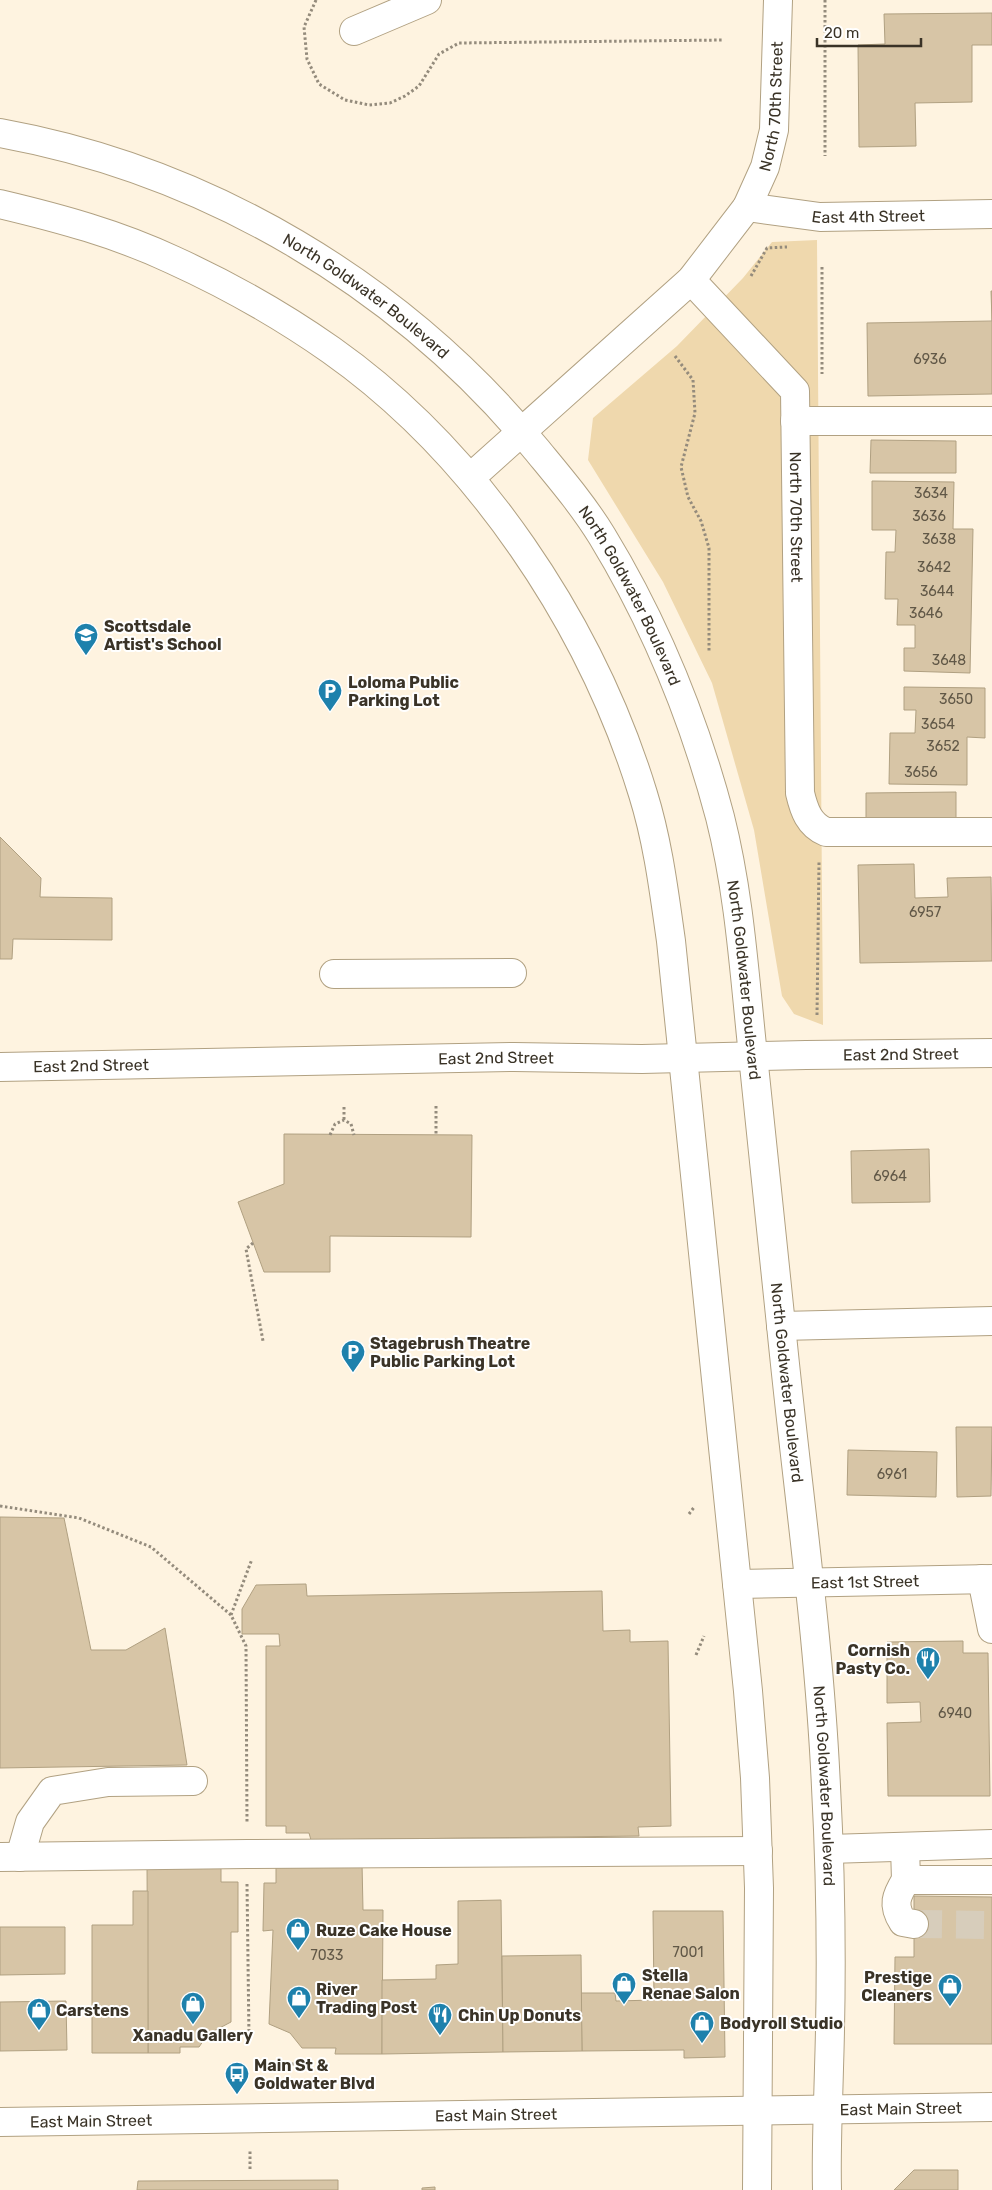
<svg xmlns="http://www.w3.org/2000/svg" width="992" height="2190" viewBox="0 0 992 2190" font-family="Rubik,sans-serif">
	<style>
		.green { fill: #efd8ad }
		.building { fill: #d7c5a6; stroke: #b0a081 }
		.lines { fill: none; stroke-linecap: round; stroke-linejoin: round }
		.minor-tunnel { stroke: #d7cdbb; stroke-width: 28; stroke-dasharray: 28 14; stroke-linecap: butt }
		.minor-casing { stroke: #b1a182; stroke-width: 30 }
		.major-casing { stroke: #b1a182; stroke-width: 30 }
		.path { stroke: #948b7c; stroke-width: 3; stroke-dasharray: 2.5 2.5; stroke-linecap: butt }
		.minor { stroke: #fff; stroke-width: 28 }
		.major { stroke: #fff; stroke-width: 28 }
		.labels { text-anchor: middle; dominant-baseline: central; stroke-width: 4; stroke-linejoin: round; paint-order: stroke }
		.number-label { font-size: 14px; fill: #615847 }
		.street-label { font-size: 16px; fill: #3a3327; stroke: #fff }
		.poi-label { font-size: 16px; font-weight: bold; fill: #3a3327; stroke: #fff; text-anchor: start }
	</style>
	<rect width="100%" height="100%" fill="#fef3e0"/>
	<!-- green -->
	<polygon class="green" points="817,240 823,1025 794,1014 782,996 754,830 712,683 663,582 588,460 593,418 677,346 743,278 772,242"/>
	<!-- building -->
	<g class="building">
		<polygon points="992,13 992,45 972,45 972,102 915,103 916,146 859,147 858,45 885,44 884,14"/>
		<polygon points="991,291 992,291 992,394 868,396 867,323 992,321"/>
		<polygon points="871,440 956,441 956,473 870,473"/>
		<polygon points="872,481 954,482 953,529 973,529 970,673 904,671 904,648 915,648 915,625 897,625 898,599 885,599 886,552 895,552 896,530 872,530"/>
		<polygon points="904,687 985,688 985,738 967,737 967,785 889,784 890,733 915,733 916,710 904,710"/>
		<polygon points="956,792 956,823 866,824 866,793"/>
		<polygon points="0,837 41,878 40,897 112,898 112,940 13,939 12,959 0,959"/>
		<polygon points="914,864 915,898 948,897 947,878 991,877 992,961 860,963 858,865"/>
		<polygon points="284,1134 472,1135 471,1237 330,1236 330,1272 264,1272 238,1202 284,1184"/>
		<polygon points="929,1149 930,1202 852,1203 851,1151"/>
		<polygon points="956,1427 992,1427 991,1496 957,1497"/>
		<polygon points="848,1450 937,1452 936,1497 847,1495"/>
		<polygon points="0,1517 64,1518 91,1650 126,1650 165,1628 187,1765 0,1768"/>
		<polygon points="306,1584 307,1596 602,1591 603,1631 630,1630 630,1642 668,1641 671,1826 638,1827 639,1836 311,1840 309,1833 286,1833 286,1826 266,1826 266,1646 280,1646 279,1634 242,1634 242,1609 256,1585"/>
		<polygon points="963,1641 963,1653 988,1653 990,1796 888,1796 887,1723 921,1722 920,1702 887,1703 887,1642"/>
		<polygon points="276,1862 362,1863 363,1910 383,1910 382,2054 335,2054 336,2048 302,2048 290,2033 269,2024 273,1930 263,1931 264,1883 276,1883"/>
		<polygon points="147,1864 221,1864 221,1882 238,1882 238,1932 231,1932 231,2022 208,2034 199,2047 180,2047 180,2053 148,2053"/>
		<polygon points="133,1891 148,1891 148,2053 92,2053 92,1925 133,1925"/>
		<polygon points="914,1896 992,1897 992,2044 894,2044 895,1957 914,1957"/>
		<polygon points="501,1900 503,2052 382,2054 382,1980 436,1979 436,1965 458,1964 458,1901"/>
		<polygon points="653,1911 723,1911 725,2057 684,2058 684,2050 582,2051 581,1993 615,1993 616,2001 654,2000"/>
		<polygon points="0,1927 65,1927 65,1974 0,1975"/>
		<polygon points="581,1955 582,2051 503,2052 502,1956"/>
		<polygon points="66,2001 67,2050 0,2051 0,2002"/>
		<polygon points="914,2170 958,2170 958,2190 894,2190"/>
		<polygon points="338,2180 338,2190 137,2190 138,2181"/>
		<polygon points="435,2187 435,2190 422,2190 422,2188"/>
	</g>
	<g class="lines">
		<!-- minor-tunnel -->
		<polyline class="minor-tunnel" points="914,1924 992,1925"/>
		<defs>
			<g id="minor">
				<polyline points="354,31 427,0"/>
				<path id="s1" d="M747,207L820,217L992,214"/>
				<path id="s2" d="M691,280L795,391L800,793C804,810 809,825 826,832H992"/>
				<polyline points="795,421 992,421"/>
				<path id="s3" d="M470,478L691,280L747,207L765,167L774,130L778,0"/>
				<polyline points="334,974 512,973"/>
				<path id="s4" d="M0,1067L514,1057L642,1059L806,1055L992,1053"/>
				<polyline points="781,1326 992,1321"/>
				<polyline points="982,1579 992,1629"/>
				<path id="s5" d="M737,1584L992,1579"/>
				<polyline points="905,1847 906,1880 992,1880"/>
				<polyline points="829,1849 992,1844"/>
				<polyline points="0,1857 247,1854 758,1851"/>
				<polyline points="20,1857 30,1822 52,1791 108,1782 193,1781"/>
				<path d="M906,1880C896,1896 892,1905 903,1922L914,1924"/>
				<path id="s6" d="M0,2122L992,2107"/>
			</g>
			<g id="major">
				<path id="s7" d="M0,133C209,171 401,285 536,449C559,477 583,505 602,536C655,623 694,719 720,817C739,892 744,969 752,1046C762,1139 772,1232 781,1325C796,1479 819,1633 826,1787C831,1880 832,1975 829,2068C828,2109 826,2149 827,2190"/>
				<path d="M0,204C59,218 118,234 173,260C228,285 281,315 331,350C477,453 591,624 643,794C658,842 664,892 671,941L748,1691L755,1778L759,1888L757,2190"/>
			</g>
		</defs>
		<!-- minor casing -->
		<use href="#minor" class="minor-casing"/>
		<!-- major casing -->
		<use href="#major" class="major-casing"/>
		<!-- path -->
		<g class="path">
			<polyline points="316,0 304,27 307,59 319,84 345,100 369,105 390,103 405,96 419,86 439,54 459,43 724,40"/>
			<polyline points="825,0 825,156"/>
			<polyline points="822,267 822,374"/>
			<polyline points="751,276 767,248 787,247"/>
			<polyline points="675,356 693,380 695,413 681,467 688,497 701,521 709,548 709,651"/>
			<polyline points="817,1015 819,862"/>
			<polyline points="436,1106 436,1135"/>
			<polyline points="344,1107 344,1120"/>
			<polyline points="330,1135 335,1124 344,1120 351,1124 354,1135"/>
			<polyline points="253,1243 246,1249 263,1341"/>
			<polyline points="0,1506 79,1518 151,1547 231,1615 246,1646 247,1823"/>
			<polyline points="689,1514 695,1506"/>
			<polyline points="231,1615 252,1559"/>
			<polyline points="696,1655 704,1636"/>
			<polyline points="247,1884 249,2038"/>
			<polyline points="276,2064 297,2064"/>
			<polyline points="250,2169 250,2149"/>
		</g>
		<!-- minor -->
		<use href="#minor" class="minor"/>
		<!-- major -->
		<use href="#major" class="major"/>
	</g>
	<!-- icons -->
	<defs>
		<symbol id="school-pin" viewBox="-11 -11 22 30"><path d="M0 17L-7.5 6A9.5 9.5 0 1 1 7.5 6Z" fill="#1e81ac" stroke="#fff"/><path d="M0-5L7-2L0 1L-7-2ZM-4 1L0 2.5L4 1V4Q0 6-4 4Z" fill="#fff"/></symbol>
		<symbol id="parking-pin" viewBox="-11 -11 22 30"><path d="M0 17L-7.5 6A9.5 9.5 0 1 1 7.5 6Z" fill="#1e81ac" stroke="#fff"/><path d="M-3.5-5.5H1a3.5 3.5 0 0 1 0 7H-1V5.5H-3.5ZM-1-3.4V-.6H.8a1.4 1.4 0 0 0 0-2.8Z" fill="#fff"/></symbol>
		<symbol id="restaurant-pin" viewBox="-11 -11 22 30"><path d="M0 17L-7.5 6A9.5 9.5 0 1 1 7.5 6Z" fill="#1e81ac" stroke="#fff"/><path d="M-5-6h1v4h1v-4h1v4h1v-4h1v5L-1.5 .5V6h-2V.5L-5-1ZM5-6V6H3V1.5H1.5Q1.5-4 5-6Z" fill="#fff"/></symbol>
		<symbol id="shop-pin" viewBox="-11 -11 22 30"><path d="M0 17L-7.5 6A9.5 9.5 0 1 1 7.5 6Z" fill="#1e81ac" stroke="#fff"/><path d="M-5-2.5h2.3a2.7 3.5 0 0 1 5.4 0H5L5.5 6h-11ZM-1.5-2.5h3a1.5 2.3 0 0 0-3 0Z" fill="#fff"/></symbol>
		<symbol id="bus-pin" viewBox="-11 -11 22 30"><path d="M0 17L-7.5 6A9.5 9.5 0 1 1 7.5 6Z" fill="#1e81ac" stroke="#fff"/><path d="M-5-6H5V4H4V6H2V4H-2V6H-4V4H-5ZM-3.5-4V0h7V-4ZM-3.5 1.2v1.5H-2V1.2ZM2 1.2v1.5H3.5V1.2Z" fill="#fff"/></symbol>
	</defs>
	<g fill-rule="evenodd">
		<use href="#school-pin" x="72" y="621" width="28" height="38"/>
		<use href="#parking-pin" x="316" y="677" width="28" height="38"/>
		<use href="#parking-pin" x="339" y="1338" width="28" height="38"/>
		<use href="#restaurant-pin" x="914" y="1645" width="28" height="38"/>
		<use href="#shop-pin" x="284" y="1916" width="28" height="38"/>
		<use href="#shop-pin" x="610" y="1970" width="28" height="38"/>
		<use href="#shop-pin" x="936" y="1972" width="28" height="38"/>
		<use href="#shop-pin" x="285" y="1984" width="28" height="38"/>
		<use href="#shop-pin" x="179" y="1990" width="28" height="38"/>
		<use href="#shop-pin" x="25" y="1996" width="28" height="38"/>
		<use href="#restaurant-pin" x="426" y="2001" width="28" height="38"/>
		<use href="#shop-pin" x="688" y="2009" width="28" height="38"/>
		<use href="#bus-pin" x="223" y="2060" width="28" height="38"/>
	</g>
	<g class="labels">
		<!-- number labels -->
		<g class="number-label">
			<text x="930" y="359">6936</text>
			<text x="931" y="493">3634</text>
			<text x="929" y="516">3636</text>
			<text x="939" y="539">3638</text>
			<text x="934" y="567">3642</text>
			<text x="937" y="591">3644</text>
			<text x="926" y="613">3646</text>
			<text x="949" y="660">3648</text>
			<text x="956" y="699">3650</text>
			<text x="938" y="724">3654</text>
			<text x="943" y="746">3652</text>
			<text x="921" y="772">3656</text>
			<text x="925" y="912">6957</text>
			<text x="890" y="1176">6964</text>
			<text x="892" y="1474">6961</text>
			<text x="955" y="1713">6940</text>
			<text x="688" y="1952">7001</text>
			<text x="327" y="1955">7033</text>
		</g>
		<!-- street labels -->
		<g class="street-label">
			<text stroke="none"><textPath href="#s3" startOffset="494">North 70th Street</textPath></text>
			<text stroke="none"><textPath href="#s1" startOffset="122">East 4th Street</textPath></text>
			<text stroke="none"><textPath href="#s7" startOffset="405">North Goldwater Boulevard</textPath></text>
			<text stroke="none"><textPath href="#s2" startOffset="278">North 70th Street</textPath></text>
			<text stroke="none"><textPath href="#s7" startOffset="810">North Goldwater Boulevard</textPath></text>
			<text stroke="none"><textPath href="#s7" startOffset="1215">North Goldwater Boulevard</textPath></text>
			<text stroke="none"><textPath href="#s4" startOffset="901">East 2nd Street</textPath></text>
			<text stroke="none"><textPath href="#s4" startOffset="496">East 2nd Street</textPath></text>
			<text stroke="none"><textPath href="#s4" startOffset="91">East 2nd Street</textPath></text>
			<text stroke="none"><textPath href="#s7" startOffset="1620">North Goldwater Boulevard</textPath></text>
			<text stroke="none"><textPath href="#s5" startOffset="128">East 1st Street</textPath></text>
			<text stroke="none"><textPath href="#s7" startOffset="2025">North Goldwater Boulevard</textPath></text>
			<text stroke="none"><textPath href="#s6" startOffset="901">East Main Street</textPath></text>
			<text stroke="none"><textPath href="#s6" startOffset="496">East Main Street</textPath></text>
			<text stroke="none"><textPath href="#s6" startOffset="91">East Main Street</textPath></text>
		</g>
		<!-- poi labels -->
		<g class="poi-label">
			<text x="104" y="626">Scottsdale<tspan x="104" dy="18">Artist's School</tspan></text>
			<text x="348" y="682">Loloma Public<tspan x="348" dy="18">Parking Lot</tspan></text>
			<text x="370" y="1343">Stagebrush Theatre<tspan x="370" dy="18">Public Parking Lot</tspan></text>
			<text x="910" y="1650" text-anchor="end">Cornish<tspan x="910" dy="18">Pasty Co.</tspan></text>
			<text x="316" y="1930">Ruze Cake House</text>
			<text x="642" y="1975">Stella<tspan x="642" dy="18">Renae Salon</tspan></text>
			<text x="932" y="1977" text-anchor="end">Prestige<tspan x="932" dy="18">Cleaners</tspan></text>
			<text x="316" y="1989">River<tspan x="316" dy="18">Trading Post</tspan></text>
			<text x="56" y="2010">Carstens</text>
			<text x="458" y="2015">Chin Up Donuts</text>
			<text x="720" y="2023">Bodyroll Studio</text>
			<text x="193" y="2035" text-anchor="middle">Xanadu Gallery</text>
			<text x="254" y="2065">Main St &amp;<tspan x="254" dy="18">Goldwater Blvd</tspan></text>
		</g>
	</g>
	<!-- scale -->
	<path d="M817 38v8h104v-8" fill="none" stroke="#3a3327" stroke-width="2.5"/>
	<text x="824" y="38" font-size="15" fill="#3a3327" stroke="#ffffff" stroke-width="4" paint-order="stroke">20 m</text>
</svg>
